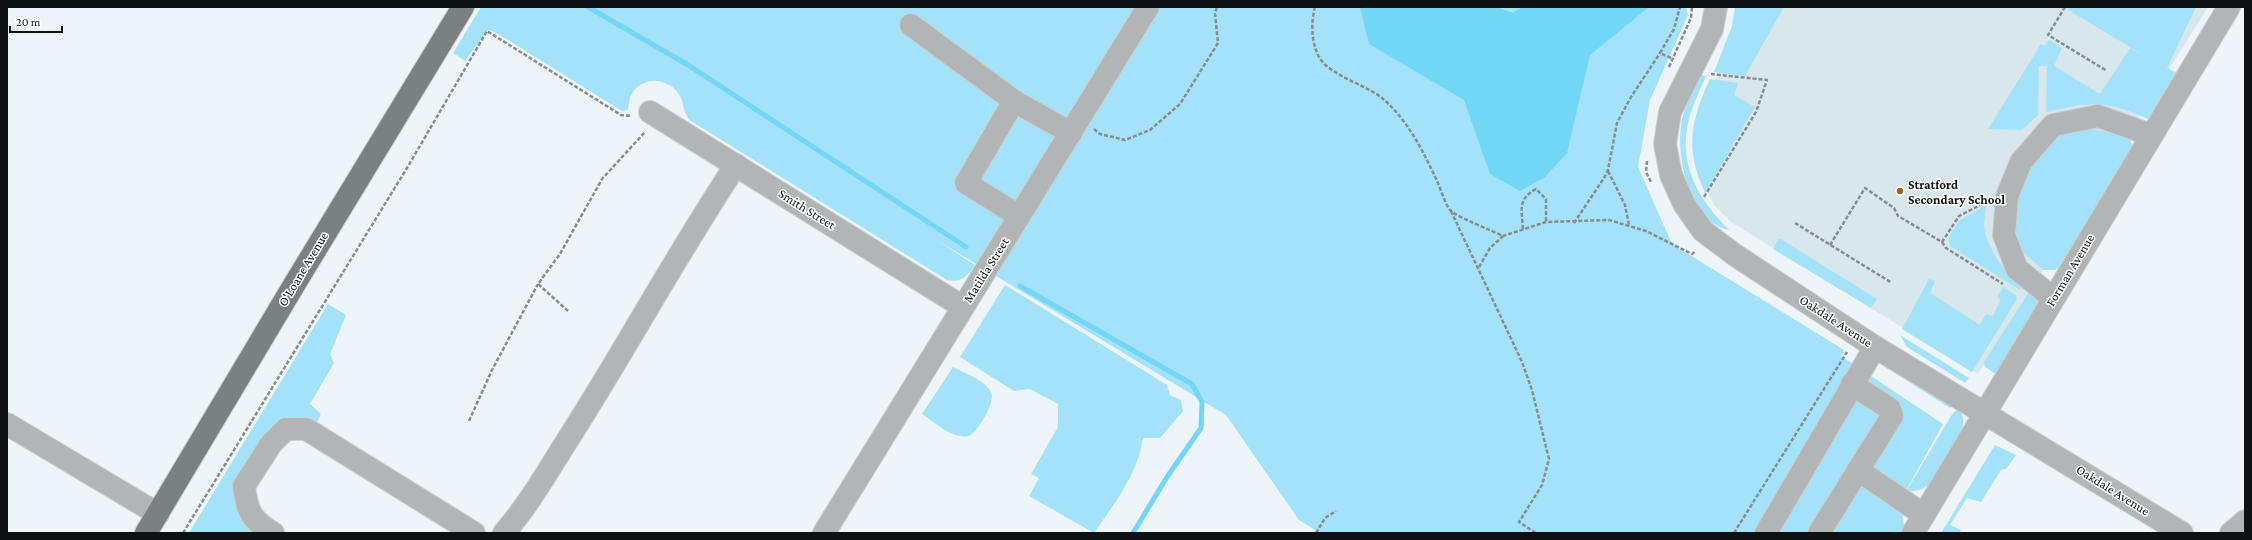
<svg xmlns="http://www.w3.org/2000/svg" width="2252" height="540" viewBox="0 0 2252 540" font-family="'Crimson Pro',serif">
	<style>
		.built { fill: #d8e7ec }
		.green { fill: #a3e2f8 }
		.water { fill: #72d6f7 }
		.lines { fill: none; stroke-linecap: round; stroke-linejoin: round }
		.stream { stroke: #72d6f7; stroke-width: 5 }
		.minor-casing { stroke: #cad0d3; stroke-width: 24 }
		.major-casing { stroke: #cad0d3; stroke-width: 24 }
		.path { stroke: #888c8e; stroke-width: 2.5; stroke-dasharray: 4 2; stroke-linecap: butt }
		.minor { stroke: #b2b5b6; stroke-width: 22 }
		.major { stroke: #7b8082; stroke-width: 22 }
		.poi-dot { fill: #99671b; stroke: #fff; stroke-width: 1.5 }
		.labels { text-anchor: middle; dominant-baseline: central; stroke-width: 3; stroke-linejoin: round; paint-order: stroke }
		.poi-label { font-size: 13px; font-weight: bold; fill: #0e1011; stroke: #fff; text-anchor: start }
		.street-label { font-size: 13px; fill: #0e1011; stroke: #fff }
	</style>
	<rect width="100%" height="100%" fill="#eef5f8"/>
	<!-- built -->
	<polygon class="built" points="1746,7 2208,7 1978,374 1731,222 1714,205 1700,176 1699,116"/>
	<!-- green -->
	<g class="green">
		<path d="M481,7H1686L1688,15L1650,100L1638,167L1672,244L1844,350L1841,356L1943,424L1898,505L1901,509L1904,526L1900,533H1320L1299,520L1226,415L935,239L975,265C968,276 961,283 947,280L691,121C682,112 685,106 680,96C670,78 645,75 633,92C629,96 629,104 628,110L622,111L495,32L488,30L465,61L453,53Z"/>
		<polygon points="1735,7 1784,7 1745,76 1714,72 1732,26"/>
		<path d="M2070,7H2196L2167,68L2179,74L2158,111L2148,119C2105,99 2091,102 2046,112L2047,66H2039L2038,115L2022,130L1988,129L2041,44L2044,46L2049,40L2062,48L2054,66L2100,94L2130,48L2145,56L2068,10Z"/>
		<path d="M1699,74L1706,76C1700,90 1693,104 1689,119C1677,164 1699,200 1729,230C1688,222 1675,154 1682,120C1685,104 1693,89 1699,74Z"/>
		<path d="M1710,79L1738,83L1734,95L1755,107L1705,193C1685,149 1690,122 1710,79Z"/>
		<polygon points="2083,127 2129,137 2133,147 2066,262 2055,270 2043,270 2023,252 2014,228 2017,182 2061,131"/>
		<path d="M1984,206H1986C1985,213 1984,220 1984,227C1986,246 2007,276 2021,288L2020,290L1950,246L1948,238L1959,221Z"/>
		<polygon points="1779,238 1877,299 1871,308 1773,249"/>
		<polygon points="1929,279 1935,281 1930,293 1980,325 1986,314 1993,316 2000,301 1998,295 2003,287 2016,295 2017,299 1972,372 1902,329"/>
		<path d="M1005,285L1167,385L1170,395L1181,400L1183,411L1160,438H1143C1138,474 1114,504 1094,533L1029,496L1039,478L1031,474L1058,427V404L1030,389L1014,391L960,357Z"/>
		<polygon points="2031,289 2037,296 2039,305 1997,372 1994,373 1985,367 1984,362"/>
		<polygon points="328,304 346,315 330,354 334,363 310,404 321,414 316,424 299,420 243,473 253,530 250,533 189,533"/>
		<polygon points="1900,335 1969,378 1965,383 1907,347"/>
		<path d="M953,367C964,373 985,380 991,392C996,401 979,429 971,435C969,436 965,437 962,436C949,436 933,421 922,414Z"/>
		<polygon points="1885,367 1894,367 1952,406 1950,408"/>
		<path d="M1959,407C1961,412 1964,418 1963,425C1963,431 1935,478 1930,484C1924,489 1914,493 1907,490L1951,416Z"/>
		<polygon points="1995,445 2016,455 2006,469 2001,470 1981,502 1967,498 1950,525 1961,530 1959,533 1941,533"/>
	</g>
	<!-- water -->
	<polygon class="water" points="1360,7 1496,7 1513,13 1522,7 1649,7 1590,55 1567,153 1545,177 1520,191 1490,174 1464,100 1369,44"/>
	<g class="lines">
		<!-- stream -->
		<g class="stream">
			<polyline points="588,7 688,65 966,247"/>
			<polyline points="1020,286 1192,384 1202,402 1201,428 1167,477 1133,533"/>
		</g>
		<defs>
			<g id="minor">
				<polyline points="1716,7 1712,29 1670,112 1665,144 1671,175 1684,204 1703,231 1735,255 1875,347 2182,533"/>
				<polyline points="911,25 1014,101"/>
				<polyline points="650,112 963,307"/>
				<polyline points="1019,216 966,183 1014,101 1071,133"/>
				<polyline points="2053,298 2017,269 2004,235 2007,196 2021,162 2053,125 2098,116 2151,135"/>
				<polyline points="7,424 158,514"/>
				<polyline points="1858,470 1924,515"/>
				<path d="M273,533C251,520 247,511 244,486L271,444L286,429H306L474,533"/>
				<path d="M504,533C531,502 550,467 572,433C628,345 678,252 736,165"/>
				<polyline points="824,533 1148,7"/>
				<polyline points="1766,533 1875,347"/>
				<polyline points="1819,533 1892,416 1890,409 1852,384"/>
				<polyline points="1913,533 2229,7"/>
				<polyline points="2231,533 2245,521"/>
			</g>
			<polyline id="major" points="146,533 294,285 463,7"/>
		</defs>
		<!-- minor casing -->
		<use href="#minor" class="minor-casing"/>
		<!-- major casing -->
		<use href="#major" class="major-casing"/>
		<!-- path -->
		<g class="path">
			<path d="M1315,7C1311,22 1311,40 1318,55C1327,75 1365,84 1382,98C1408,120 1423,151 1437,181C1441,189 1445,205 1451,211C1457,217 1493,231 1503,236L1546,222L1609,220L1646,231L1692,254L1696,251"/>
			<polyline points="2065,7 2048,35 2107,71"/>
			<polyline points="1671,58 1660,53 1674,29 1680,7"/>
			<polyline points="1669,67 1691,18 1692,7"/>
			<polyline points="1094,129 1100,134 1125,140 1150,130 1180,104 1218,43 1215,13 1217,7"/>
			<polyline points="1647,161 1646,172 1651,182"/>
			<polyline points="1608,171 1625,205 1629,225"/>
			<polyline points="1704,197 1756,112 1767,80 1711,74"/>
			<polyline points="1451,211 1522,362 1532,390 1549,459 1542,485 1519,522 1536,533"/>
			<polyline points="1574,223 1604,178 1608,170 1617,123 1631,97 1660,53"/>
			<polyline points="1795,223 1892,283"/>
			<path d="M1523,229C1522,211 1517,199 1536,189L1546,199V222"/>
			<polyline points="1942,242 1946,248 2003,284"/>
			<polyline points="1830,245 1865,188 1894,208 1898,216 1942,242 1959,216 1988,201"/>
			<polyline points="1479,267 1490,248 1503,236"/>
			<polyline points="568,311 538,284 560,254 602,179 645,132"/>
			<polyline points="469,421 492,370 538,284"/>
			<polyline points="183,533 407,168 487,31 621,115 632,116"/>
			<polyline points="1316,533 1325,518 1336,511"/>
			<polyline points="1734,533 1847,352"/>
		</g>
		<!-- minor -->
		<use href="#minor" class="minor"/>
		<!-- major -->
		<use href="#major" class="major"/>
	</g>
	<!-- markers -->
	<circle class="poi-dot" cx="1900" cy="191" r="4"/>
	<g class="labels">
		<!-- poi labels -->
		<g class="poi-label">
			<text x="1908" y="184">Stratford<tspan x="1908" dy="15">Secondary School</tspan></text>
		</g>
		<!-- street labels -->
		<g class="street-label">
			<text transform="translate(807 209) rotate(32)">Smith Street</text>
			<text transform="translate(303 269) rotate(-59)">O'Loane Avenue</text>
			<text transform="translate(986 270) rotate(-58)">Matilda Street</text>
			<text transform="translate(2070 270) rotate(-59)">Forman Avenue</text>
			<text transform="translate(1836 321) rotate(33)">Oakdale Avenue</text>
			<text transform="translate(2113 490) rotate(32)">Oakdale Avenue</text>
		</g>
	</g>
	<!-- border -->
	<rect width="2252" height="540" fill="none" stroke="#0e1011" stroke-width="16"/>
	<!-- scale -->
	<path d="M10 26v6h52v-6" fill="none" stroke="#0e1011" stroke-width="2"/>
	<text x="16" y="26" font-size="12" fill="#0e1011" stroke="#ffffff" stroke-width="3" paint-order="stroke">20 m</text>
</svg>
